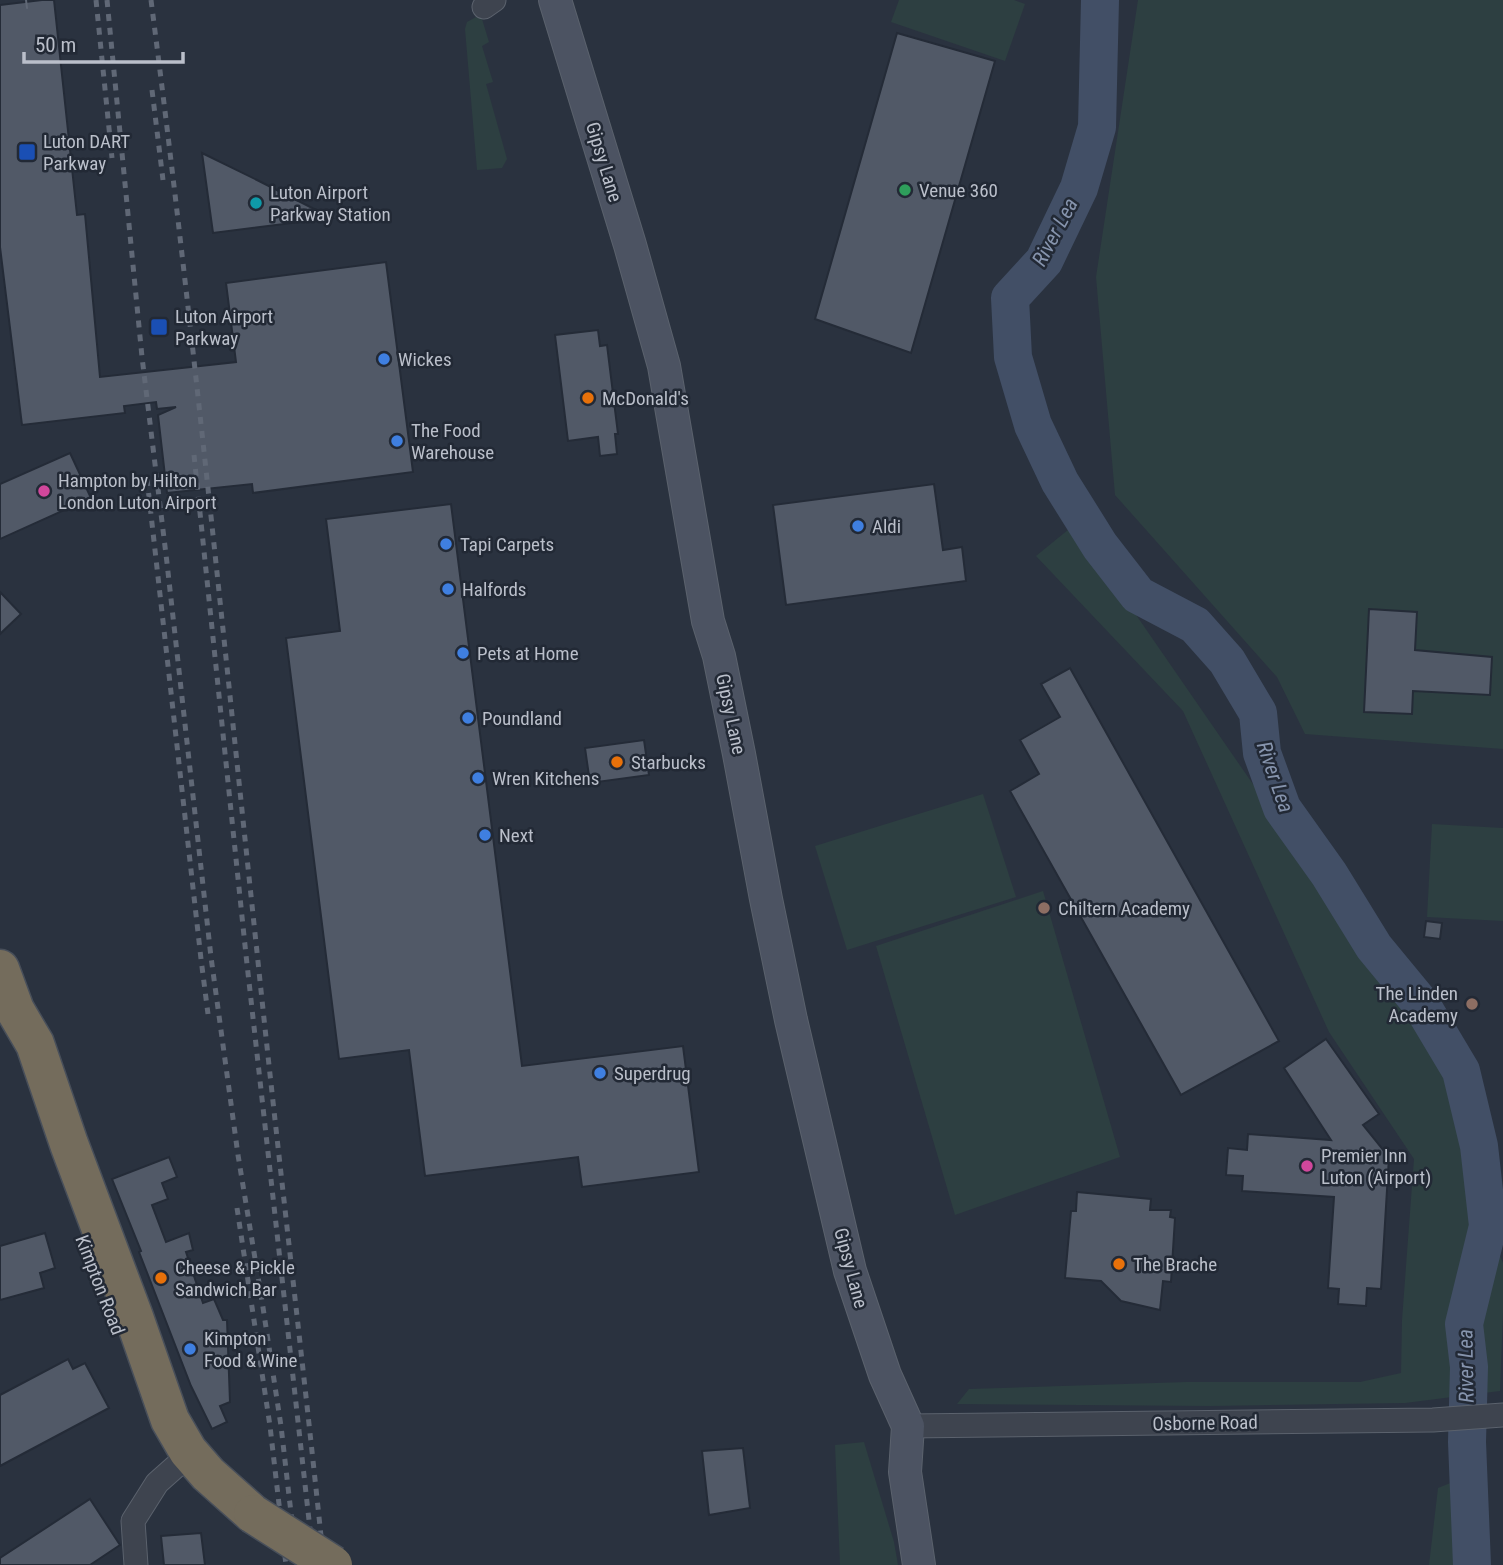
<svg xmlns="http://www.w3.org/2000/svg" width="1503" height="1565" viewBox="0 0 1503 1565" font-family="'Roboto Condensed',sans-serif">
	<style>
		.green { fill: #2d3f41 }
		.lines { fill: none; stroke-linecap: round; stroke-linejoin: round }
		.river { stroke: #424f66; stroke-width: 38 }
		.building { fill: #515967; stroke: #242b37; stroke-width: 2 }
		.street-casing { stroke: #5b626d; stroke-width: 25 }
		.secondary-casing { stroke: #5b626d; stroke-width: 34 }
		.highway-casing { stroke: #484f5a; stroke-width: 41 }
		.street { stroke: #3e444f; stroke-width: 23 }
		.secondary { stroke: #4c5362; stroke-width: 32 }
		.highway { stroke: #746c5c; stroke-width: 38 }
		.tram { stroke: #606876; stroke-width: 2 }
		.rail { stroke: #606876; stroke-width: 5; stroke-dasharray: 7 7; stroke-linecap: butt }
		.highway-bridge-casing { stroke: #484f5a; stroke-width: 41; stroke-linecap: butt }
		.highway-bridge { stroke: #746c5c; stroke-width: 38 }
		.transit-dot { fill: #1a4fb4; stroke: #222935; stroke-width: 2.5 }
		.leisure-dot { fill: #2e9e5b; stroke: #222935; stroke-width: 2.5 }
		.culture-dot { fill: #0f9aa8; stroke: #222935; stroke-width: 2.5 }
		.shop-dot { fill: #3f7fe0; stroke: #222935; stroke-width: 2.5 }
		.food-dot { fill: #e8710a; stroke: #222935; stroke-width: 2.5 }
		.hotel-dot { fill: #d1479c; stroke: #222935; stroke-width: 2.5 }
		.education-dot { fill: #8d6e63; stroke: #222935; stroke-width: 2.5 }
		.labels { text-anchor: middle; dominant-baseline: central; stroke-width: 5; stroke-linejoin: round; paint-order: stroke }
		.poi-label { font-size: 19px; fill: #babfca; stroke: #222935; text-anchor: start }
		.street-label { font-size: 19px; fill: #babfca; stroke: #222935 }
		.water-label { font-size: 21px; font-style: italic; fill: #8694ad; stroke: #222935 }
	</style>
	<rect width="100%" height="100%" fill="#2a323f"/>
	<!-- green -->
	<g class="green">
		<polygon points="899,0 1014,0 1025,4 1005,61 891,22"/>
		<polygon points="1138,0 1503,0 1503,749 1305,734 1277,677 1115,495 1096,277"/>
		<polygon points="476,17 482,19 489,42 482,46 493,82 486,84 507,159 502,168 477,170 465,29 467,22"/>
		<polygon points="1074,525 1442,1058 1500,1198 1499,1253 1503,1263 1503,1313 1500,1391 1405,1403 1211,1406 957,1404 969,1389 1186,1382 1360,1382 1401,1373 1402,1320 1414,1159 1329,1032 1183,711 1036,556"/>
		<polygon points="983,794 1016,897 847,950 815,846"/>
		<polygon points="1432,824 1503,828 1503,921 1427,917"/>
		<polygon points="1043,891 1120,1157 955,1215 876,946"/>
		<polygon points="864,1442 894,1542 898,1565 840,1565 835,1445"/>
		<polygon points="1458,1480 1477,1482 1484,1521 1484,1565 1429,1565 1438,1488"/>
	</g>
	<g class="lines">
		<!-- river -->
		<polyline class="river" points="1100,0 1097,127 1079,188 1044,261 1010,298 1013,357 1033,425 1060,482 1100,546 1138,595 1195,625 1227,661 1258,713 1262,753 1282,808 1329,874 1374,947 1421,1004 1461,1071 1479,1146 1488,1226 1464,1324 1469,1367 1467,1442 1472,1565"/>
	</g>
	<!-- building -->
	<g class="building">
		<polygon points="42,0 54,0 77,215 85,214 100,377 236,362 226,283 386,262 413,472 253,493 252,484 167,493 158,415 176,407 157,409 156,402 124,406 125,413 22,425 0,247 0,5"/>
		<polygon points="897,33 995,61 911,353 815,319"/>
		<polygon points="202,153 257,180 332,218 213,233"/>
		<polygon points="598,330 600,346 607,345 618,434 615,434 617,454 600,456 598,437 568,441 555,335"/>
		<polygon points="70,453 91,498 0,539 0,484"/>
		<polygon points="934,484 943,550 962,547 966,581 786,605 773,505"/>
		<polygon points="451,504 522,1066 683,1046 699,1172 582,1187 578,1157 425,1176 409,1050 339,1059 286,638 340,631 326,519"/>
		<polygon points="0,592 21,614 0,634"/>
		<polygon points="1369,609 1417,612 1415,650 1492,657 1490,695 1413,691 1412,714 1364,712"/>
		<polygon points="1070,668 1279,1041 1181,1095 1010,791 1039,774 1020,740 1060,717 1041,684"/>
		<polygon points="644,740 649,775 590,783 585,748"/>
		<polygon points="1426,921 1442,923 1440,939 1424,937"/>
		<polygon points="1326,1039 1379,1114 1363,1125 1389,1157 1381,1289 1367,1288 1366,1306 1338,1304 1339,1289 1328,1288 1334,1197 1242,1191 1243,1176 1226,1175 1228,1148 1247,1150 1248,1134 1331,1140 1284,1068"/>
		<polygon points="169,1157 177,1177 162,1183 168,1199 152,1205 166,1242 189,1233 193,1250 186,1252 203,1303 214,1299 223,1320 227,1320 230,1402 220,1406 227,1422 212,1429 191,1386 139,1252 141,1251 112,1179"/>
		<polygon points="1077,1192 1151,1199 1150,1210 1171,1210 1170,1217 1175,1218 1171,1282 1163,1281 1160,1310 1121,1301 1101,1281 1065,1278 1071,1211 1076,1211"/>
		<polygon points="45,1233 55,1268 40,1273 44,1288 0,1300 0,1246"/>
		<polygon points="68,1359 73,1369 85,1363 109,1408 0,1466 0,1395"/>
		<polygon points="743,1448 750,1508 709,1515 702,1451"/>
		<polygon points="90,1499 120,1545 90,1565 0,1565 0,1558"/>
		<polygon points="201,1533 205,1565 164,1565 161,1536"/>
	</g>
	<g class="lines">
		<defs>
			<g id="street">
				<polyline points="484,7 494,0"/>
				<polyline points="908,1426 1433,1420 1503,1415"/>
				<polyline points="136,1565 133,1521 157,1483 175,1467"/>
			</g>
			<polyline id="secondary" points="555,0 630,245 664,366 708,621 719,656 739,754 766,899 791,1020 850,1271 885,1375 908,1426 905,1472 919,1565"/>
			<polyline id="highway" points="0,969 15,1010 35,1044 69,1144 134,1317 170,1420 188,1451 208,1474 253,1514"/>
		</defs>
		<!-- street casing -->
		<use href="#street" class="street-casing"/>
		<!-- secondary casing -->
		<use href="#secondary" class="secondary-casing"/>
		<!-- highway casing -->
		<use href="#highway" class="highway-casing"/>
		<!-- street -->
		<use href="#street" class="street"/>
		<!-- secondary -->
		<use href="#secondary" class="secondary"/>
		<!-- highway -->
		<use href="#highway" class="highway"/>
		<!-- tram -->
		<polyline class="tram" points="26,0 27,8"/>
		<!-- rail -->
		<g class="rail">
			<polyline points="96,0 112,158"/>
			<polyline points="107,0 142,357 167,563 211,957 238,1155 262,1301 281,1426 297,1565"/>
			<path d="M151,0C192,317 223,634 257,952C278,1156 303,1360 324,1565"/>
			<polyline points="152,90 163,180"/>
			<polyline points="194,455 246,955 314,1565"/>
			<polyline points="147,479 201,959 208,1014"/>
			<polyline points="237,1208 270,1426 286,1565"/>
		</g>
		<defs>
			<polyline id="highway-bridge" points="253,1514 333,1565"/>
		</defs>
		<!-- highway-bridge casing -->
		<use href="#highway-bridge" class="highway-bridge-casing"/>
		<!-- highway-bridge -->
		<use href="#highway-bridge" class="highway-bridge"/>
	</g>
	<!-- markers -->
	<g class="transit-dot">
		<rect x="18" y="143" width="18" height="18" rx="3.5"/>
		<rect x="150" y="318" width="18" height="18" rx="3.5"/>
	</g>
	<circle class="leisure-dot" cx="905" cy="190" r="7"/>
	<circle class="culture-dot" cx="256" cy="203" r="7"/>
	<g class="shop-dot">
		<circle cx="384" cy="359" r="7"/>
		<circle cx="397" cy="441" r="7"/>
		<circle cx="858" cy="526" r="7"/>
		<circle cx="446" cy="544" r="7"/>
		<circle cx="448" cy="589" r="7"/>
		<circle cx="463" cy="653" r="7"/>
		<circle cx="468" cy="718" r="7"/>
		<circle cx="478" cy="778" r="7"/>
		<circle cx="485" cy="835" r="7"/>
		<circle cx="600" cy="1073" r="7"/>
		<circle cx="190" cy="1349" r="7"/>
	</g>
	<g class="food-dot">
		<circle cx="588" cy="398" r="7"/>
		<circle cx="617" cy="762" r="7"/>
		<circle cx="1119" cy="1264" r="7"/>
		<circle cx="161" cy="1278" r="7"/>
	</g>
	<g class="hotel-dot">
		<circle cx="44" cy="491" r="7"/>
		<circle cx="1307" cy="1166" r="7"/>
	</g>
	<g class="education-dot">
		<circle cx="1044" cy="908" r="7"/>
		<circle cx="1472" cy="1004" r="7"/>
	</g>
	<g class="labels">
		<!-- poi labels -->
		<g class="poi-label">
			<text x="43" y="141">Luton DART<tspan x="43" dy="22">Parkway</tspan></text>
			<text x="919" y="190">Venue 360</text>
			<text x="270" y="192">Luton Airport<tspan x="270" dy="22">Parkway Station</tspan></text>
			<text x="175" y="316">Luton Airport<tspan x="175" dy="22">Parkway</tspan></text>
			<text x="398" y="359">Wickes</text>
			<text x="602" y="398">McDonald's</text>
			<text x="411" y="430">The Food<tspan x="411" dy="22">Warehouse</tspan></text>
			<text x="58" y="480">Hampton by Hilton<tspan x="58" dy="22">London Luton Airport</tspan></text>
			<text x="872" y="526">Aldi</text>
			<text x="460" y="544">Tapi Carpets</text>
			<text x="462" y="589">Halfords</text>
			<text x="477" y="653">Pets at Home</text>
			<text x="482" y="718">Poundland</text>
			<text x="631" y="762">Starbucks</text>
			<text x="492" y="778">Wren Kitchens</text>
			<text x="499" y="835">Next</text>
			<text x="1058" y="908">Chiltern Academy</text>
			<text x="1458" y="993" text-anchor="end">The Linden<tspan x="1458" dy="22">Academy</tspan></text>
			<text x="614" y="1073">Superdrug</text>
			<text x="1321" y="1155">Premier Inn<tspan x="1321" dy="22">Luton (Airport)</tspan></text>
			<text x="1133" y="1264">The Brache</text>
			<text x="175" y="1267">Cheese &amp; Pickle<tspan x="175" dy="22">Sandwich Bar</tspan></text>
			<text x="204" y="1338">Kimpton<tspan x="204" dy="22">Food &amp; Wine</tspan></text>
		</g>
		<!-- street labels -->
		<g class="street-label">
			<text transform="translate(604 162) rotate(73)">Gipsy Lane</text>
			<text transform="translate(731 714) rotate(78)">Gipsy Lane</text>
			<text transform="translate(851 1268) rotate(75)">Gipsy Lane</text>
			<text transform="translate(100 1285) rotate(69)">Kimpton Road</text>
			<text transform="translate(1205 1423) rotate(-1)">Osborne Road</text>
		</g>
		<!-- water labels -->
		<g class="water-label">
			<text transform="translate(1055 232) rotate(-62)">River Lea</text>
			<text transform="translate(1275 777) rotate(71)">River Lea</text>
			<text transform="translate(1466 1366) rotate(-91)">River Lea</text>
		</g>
	</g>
	<!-- scale -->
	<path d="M24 52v10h159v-10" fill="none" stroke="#babfca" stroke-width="3.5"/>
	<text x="35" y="52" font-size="21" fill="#babfca" stroke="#222935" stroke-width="5" paint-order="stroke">50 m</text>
</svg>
